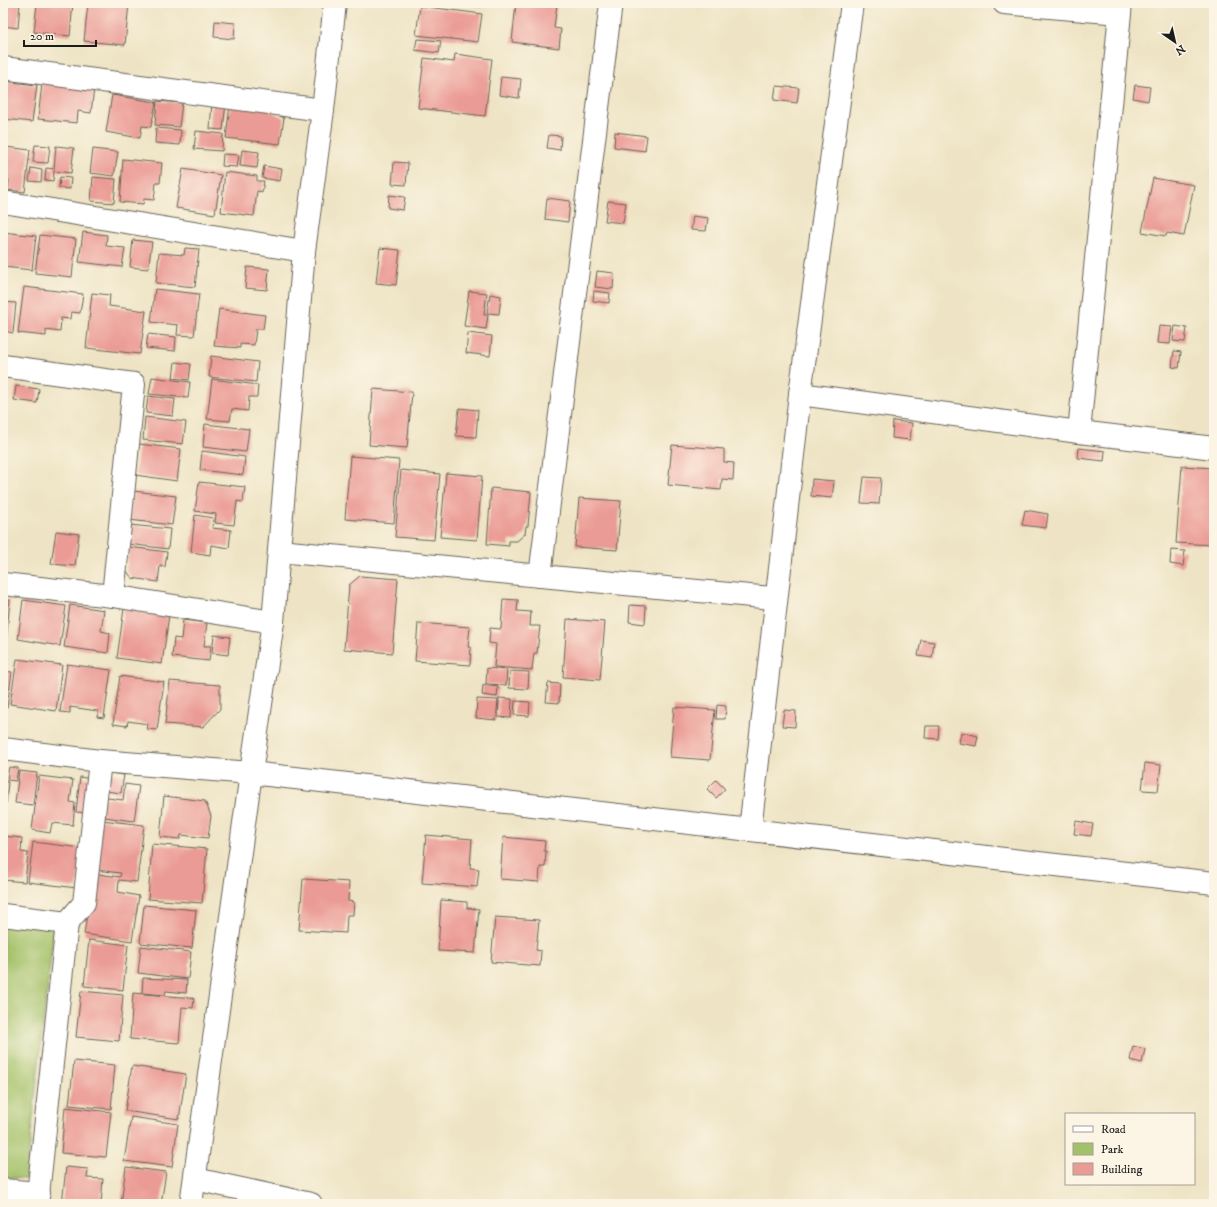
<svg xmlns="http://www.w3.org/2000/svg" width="1217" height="1207" viewBox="0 0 1217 1207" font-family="'IM FELL DW Pica',serif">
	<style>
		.green { fill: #a3c168; stroke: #606e42 }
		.building { fill: #eb9b95 }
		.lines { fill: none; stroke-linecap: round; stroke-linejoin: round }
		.minor-casing { stroke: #666257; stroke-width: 24 }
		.tertiary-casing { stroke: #666257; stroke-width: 24 }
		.minor { stroke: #fff; stroke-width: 22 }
		.tertiary { stroke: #fff; stroke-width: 22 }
	</style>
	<rect width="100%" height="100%" fill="#fcf5e5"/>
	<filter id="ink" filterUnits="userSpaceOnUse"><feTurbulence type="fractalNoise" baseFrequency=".025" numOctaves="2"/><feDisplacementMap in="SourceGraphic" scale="8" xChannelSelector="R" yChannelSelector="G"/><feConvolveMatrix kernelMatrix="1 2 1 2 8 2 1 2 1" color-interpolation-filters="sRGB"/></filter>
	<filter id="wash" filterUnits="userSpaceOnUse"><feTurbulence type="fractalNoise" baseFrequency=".012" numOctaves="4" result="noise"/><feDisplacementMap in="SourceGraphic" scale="16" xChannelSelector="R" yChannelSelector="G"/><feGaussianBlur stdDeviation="0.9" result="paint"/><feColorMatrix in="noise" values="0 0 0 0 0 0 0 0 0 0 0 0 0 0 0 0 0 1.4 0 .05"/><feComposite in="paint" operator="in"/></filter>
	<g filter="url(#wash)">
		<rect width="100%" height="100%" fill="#eee4c5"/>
		<!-- green -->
		<polygon class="green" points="3,923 54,927 26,1179 3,1177"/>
		<g id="blocks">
			<!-- building -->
			<g class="building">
				<polygon points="3,3 20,3 18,28 3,26"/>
				<polygon points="37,3 73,3 70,36 34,32"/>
				<polygon points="88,3 129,3 125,45 84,41"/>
				<polygon points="454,3 482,3 481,7"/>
				<polygon points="516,3 557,4 554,28 561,29 559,48 512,42"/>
				<polygon points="420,6 482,14 478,42 416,35"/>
				<polygon points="215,21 235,23 234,39 214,37"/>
				<polygon points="417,39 441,41 439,53 415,50"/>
				<polygon points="455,54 492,59 485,116 418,108 424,58 454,62"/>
				<polygon points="501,77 521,79 519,98 499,95"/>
				<polygon points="3,81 37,85 32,122 3,119"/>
				<polygon points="42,83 94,88 91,113 78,111 77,123 38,119"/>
				<polygon points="1135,85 1150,87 1148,101 1133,98"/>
				<polygon points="776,86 799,88 797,103 774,100"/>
				<polygon points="112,95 156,102 151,127 142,126 140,138 106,132"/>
				<polygon points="157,101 182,103 179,127 155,125"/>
				<polygon points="212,102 226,103 223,130 210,129"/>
				<polygon points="230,104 265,108 284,118 280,144 226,138"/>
				<polygon points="156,128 181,130 180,145 155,143"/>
				<polygon points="196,131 223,134 222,151 194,149"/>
				<polygon points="615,132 647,136 645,151 614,147"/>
				<polygon points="549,135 561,136 560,150 547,148"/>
				<polygon points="35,145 50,146 48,163 33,162"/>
				<polygon points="56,146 74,148 71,173 54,171 53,181 45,180 46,168 54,169"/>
				<polygon points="6,147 30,150 25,192 8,190 9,180 3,179"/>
				<polygon points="93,149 118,152 114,176 90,173"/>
				<polygon points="242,150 259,152 257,168 240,166"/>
				<polygon points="223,154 239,155 237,167 222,166"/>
				<polygon points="123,159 162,163 160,183 156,183 154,200 144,199 143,204 120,202"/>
				<polygon points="394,162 408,163 406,185 392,184"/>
				<polygon points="264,166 282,169 280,181 262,178"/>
				<polygon points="31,168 42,170 41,182 29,181"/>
				<polygon points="183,169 221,175 215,214 176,208"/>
				<polygon points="225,172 257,176 257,181 264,181 262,192 257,191 254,216 221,212"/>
				<polygon points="60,177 71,178 70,189 59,188"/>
				<polygon points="93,177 116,179 114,203 91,201"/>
				<polygon points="1153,178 1194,185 1184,236 1167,233 1166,236 1142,232"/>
				<polygon points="389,195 405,197 403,210 388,208"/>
				<polygon points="547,198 570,201 568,222 545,219"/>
				<polygon points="608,201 626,203 623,223 605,221"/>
				<polygon points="693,216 708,218 706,231 691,230"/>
				<polygon points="3,232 36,236 32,270 3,267"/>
				<polygon points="83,232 107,235 106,246 125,248 122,267 79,262"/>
				<polygon points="40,235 76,239 72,277 35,273"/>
				<polygon points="133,240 152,242 148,269 130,267"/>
				<polygon points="185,248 199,249 195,287 156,283 159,253 184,255"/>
				<polygon points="380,248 400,250 396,285 376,283"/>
				<polygon points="247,267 269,269 267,290 245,288"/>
				<polygon points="597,271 614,273 613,289 595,287"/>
				<polygon points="24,287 83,294 80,313 71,312 70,319 61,318 60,332 46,330 46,336 18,333"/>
				<polygon points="155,289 199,294 194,336 177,335 178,325 151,322"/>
				<polygon points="469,291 487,293 484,315 488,315 486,329 464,326"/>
				<polygon points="594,291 610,293 609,303 593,301"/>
				<polygon points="92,293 110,295 109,306 146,311 140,354 86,348"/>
				<polygon points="490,294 501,296 499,314 487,313"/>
				<polygon points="3,302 16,303 13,333 3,331"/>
				<polygon points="219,309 265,315 263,329 256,329 254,345 240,344 240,348 214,346"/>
				<polygon points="1159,326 1172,327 1170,344 1157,343"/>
				<polygon points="1175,326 1187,328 1185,342 1173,341"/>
				<polygon points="468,333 492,336 490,356 466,353"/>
				<polygon points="148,334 176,337 175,351 146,348"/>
				<polygon points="1174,351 1181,352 1179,368 1172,367"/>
				<polygon points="211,356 258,362 256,382 209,377"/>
				<polygon points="175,362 191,364 189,380 173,378"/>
				<polygon points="152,377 190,382 188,398 149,394"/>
				<polygon points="212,379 258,385 257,397 249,397 248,411 232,409 230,421 207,419"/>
				<polygon points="16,386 39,389 37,403 14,400"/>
				<polygon points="373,389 412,392 407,448 369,445"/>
				<polygon points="148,396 175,399 173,416 146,413"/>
				<polygon points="459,408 478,410 476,437 456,436"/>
				<polygon points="145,417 186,422 183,444 143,440"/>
				<polygon points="893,421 912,423 910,440 892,438"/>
				<polygon points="205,424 249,429 246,452 203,447"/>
				<polygon points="139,444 181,449 177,481 135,475"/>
				<polygon points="672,445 724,449 724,462 734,463 733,480 722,479 721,490 668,485"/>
				<polygon points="1079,448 1105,451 1104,461 1078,458"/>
				<polygon points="202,451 245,457 243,475 200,470"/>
				<polygon points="350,456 399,460 394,523 345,519"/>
				<polygon points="1182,466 1214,468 1214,545 1176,543"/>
				<polygon points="401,470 440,474 434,540 395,537"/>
				<polygon points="446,473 482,476 477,540 440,537"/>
				<polygon points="864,477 881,478 879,504 861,503"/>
				<polygon points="812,479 834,481 832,498 811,496"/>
				<polygon points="199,482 245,487 243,502 237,501 234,525 215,523 216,514 195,511"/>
				<polygon points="491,488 531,492 528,526 526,526 525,534 517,541 509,541 509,546 487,544"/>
				<polygon points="133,491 176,496 172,525 129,520"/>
				<polygon points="579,498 621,501 617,550 575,547"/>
				<polygon points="1025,510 1048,514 1046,528 1022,525"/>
				<polygon points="195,515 213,518 212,528 231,530 229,548 211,545 210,555 191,552"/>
				<polygon points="130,525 170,529 168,549 128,544"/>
				<polygon points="56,531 79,534 75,566 51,564"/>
				<polygon points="129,547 167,552 165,567 160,566 158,582 132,578 126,570"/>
				<polygon points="1171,550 1185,551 1183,566 1170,564"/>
				<polygon points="360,576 398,579 392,653 344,649 349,585"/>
				<polygon points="503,599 518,600 517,611 531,612 530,626 540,626 537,653 534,653 532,670 494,667 496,644 489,643 490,628 501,629"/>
				<polygon points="3,600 10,600 6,643 3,643"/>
				<polygon points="23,600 66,606 60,646 18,639"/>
				<polygon points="70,605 104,610 101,631 110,633 108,653 64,647"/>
				<polygon points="630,605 646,606 645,624 629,622"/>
				<polygon points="124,609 169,615 162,664 117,658"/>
				<polygon points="567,619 605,622 600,680 563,677"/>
				<polygon points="183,620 207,623 204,646 211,646 209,661 172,657 174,638 181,639"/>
				<polygon points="418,623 470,627 468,647 471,647 470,665 415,661"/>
				<polygon points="214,635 230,637 228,655 212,653"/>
				<polygon points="921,640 934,642 932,658 918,656"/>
				<polygon points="17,659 62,665 56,711 10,704"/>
				<polygon points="67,664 111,670 104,718 97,717 98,711 70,707 70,713 60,712"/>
				<polygon points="487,668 507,670 506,685 486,684"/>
				<polygon points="3,671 12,672 7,708 3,708"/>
				<polygon points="510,671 529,672 528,689 509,688"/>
				<polygon points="120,676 164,682 157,730 147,729 148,724 128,721 127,726 113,724"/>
				<polygon points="170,681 220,685 220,709 203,727 165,724"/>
				<polygon points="548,683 560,684 559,703 546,702"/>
				<polygon points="483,685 498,687 497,697 482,695"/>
				<polygon points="499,698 512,699 511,718 498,717"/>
				<polygon points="477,699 498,700 496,720 476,718"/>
				<polygon points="515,701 530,702 529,716 514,715"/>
				<polygon points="717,705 726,706 725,719 716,719"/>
				<polygon points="674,707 715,710 710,760 670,757"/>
				<polygon points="784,710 796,711 795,727 782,726"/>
				<polygon points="926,726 939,726 938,739 925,738"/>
				<polygon points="961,732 978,736 976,746 959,743"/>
				<polygon points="1145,763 1161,765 1158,791 1142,790"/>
				<polygon points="9,767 18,768 16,781 7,780"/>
				<polygon points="19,771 37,773 33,805 15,803"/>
				<polygon points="102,772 124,775 121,793 99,790"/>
				<polygon points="39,776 73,780 70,802 75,803 73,825 52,823 50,833 32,830"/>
				<polygon points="80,777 91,779 87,813 76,812"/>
				<polygon points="716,780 725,789 716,798 707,789"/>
				<polygon points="3,781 8,782 6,803 3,803"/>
				<polygon points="125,784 139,786 134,821 97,816 100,797 123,800"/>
				<polygon points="164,796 205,801 211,816 208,838 181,835 180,839 160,837"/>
				<polygon points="101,820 144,825 137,882 119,880 118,892 139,896 132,941 84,934 91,888 98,874 120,877 121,873 95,870"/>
				<polygon points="1076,821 1093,824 1091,836 1074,834"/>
				<polygon points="426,835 472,839 470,868 479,869 477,887 422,883"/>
				<polygon points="3,836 22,838 21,852 28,853 25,882 3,880"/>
				<polygon points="503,837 545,841 544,851 546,851 545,867 540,867 539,882 500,879"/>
				<polygon points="33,842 82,848 77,888 28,882"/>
				<polygon points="152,844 207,849 202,903 148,899"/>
				<polygon points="303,879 349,882 348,901 354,902 353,915 347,915 346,933 299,930"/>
				<polygon points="441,900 467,902 467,908 479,909 475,953 438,951"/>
				<polygon points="144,905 196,910 192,948 140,943"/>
				<polygon points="495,917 539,920 536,950 541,951 540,966 491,962"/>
				<polygon points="89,940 128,945 123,990 84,986"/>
				<polygon points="141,946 191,952 188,979 138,973"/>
				<polygon points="143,978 187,980 186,993 166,991 165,995 142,993"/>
				<polygon points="81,991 123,995 119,1041 76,1037"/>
				<polygon points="133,993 194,998 193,1008 182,1007 179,1043 130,1039"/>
				<polygon points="1133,1046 1145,1049 1142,1063 1130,1060"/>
				<polygon points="74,1061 115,1065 111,1109 69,1105"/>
				<polygon points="132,1066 186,1074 179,1119 125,1111"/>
				<polygon points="65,1107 111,1112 106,1157 61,1153"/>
				<polygon points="131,1117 178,1124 172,1167 124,1161"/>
				<polygon points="66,1167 88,1169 87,1178 103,1179 101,1204 62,1204"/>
				<polygon points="126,1167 166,1172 161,1204 121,1204"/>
			</g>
		</g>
	</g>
	<g filter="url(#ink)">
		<use href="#blocks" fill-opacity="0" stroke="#666257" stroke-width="1"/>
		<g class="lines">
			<defs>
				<g id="minor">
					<polyline points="1004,3 1120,13"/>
					<polyline points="3,68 323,110"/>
					<polyline points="3,202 304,251"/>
					<polyline points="3,366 134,384 113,596"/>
					<polyline points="800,394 1079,432 1214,448"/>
					<polyline points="1079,432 1121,3"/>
					<polyline points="279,551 772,598"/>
					<polyline points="540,576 611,3"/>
					<polyline points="3,584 113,596 273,622"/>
					<polyline points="251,773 1214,883"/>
					<polyline points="750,830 800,394 852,3"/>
					<polyline points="3,915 67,923 37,1204"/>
					<polyline points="67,923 84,903 100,761"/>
					<polyline points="195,1179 311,1204"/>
					<polyline points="3,1190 39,1193"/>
				</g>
				<g id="tertiary">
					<polyline points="3,749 100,761 251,773"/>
					<polyline points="191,1204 251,773 273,622 304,251 323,110 335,3"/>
				</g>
			</defs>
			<!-- minor casing -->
			<use href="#minor" class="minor-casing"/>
			<!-- tertiary casing -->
			<use href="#tertiary" class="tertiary-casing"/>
			<!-- minor -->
			<use href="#minor" class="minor"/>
			<!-- tertiary -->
			<use href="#tertiary" class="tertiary"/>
		</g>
	</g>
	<!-- margin -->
	<rect width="1217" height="1207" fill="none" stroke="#fcf5e5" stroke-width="16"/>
	<!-- legend -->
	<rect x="1065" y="1113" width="130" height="72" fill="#fcf5e5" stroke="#a29e95"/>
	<rect x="1073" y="1126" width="20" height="6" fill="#ffffff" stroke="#a29e95"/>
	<text x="1101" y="1133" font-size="12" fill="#1c1c1c">Road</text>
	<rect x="1073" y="1143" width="20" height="12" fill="#a3c168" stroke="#a29e95"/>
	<text x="1101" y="1153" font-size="12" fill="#1c1c1c">Park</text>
	<rect x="1073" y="1163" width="20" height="12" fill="#eb9b95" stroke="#a29e95"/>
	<text x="1101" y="1173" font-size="12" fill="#1c1c1c">Building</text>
	<!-- north arrow -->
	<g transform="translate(1175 42) rotate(146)" stroke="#fcf5e5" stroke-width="3" paint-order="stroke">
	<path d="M0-3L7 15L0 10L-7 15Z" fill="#1c1c1c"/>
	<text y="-6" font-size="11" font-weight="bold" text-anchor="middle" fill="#1c1c1c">N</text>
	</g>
	<!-- scale -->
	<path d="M24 40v6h72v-6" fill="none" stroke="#1c1c1c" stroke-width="2"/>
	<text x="30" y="40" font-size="12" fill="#1c1c1c" stroke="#fcf5e5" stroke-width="3" paint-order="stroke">20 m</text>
</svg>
